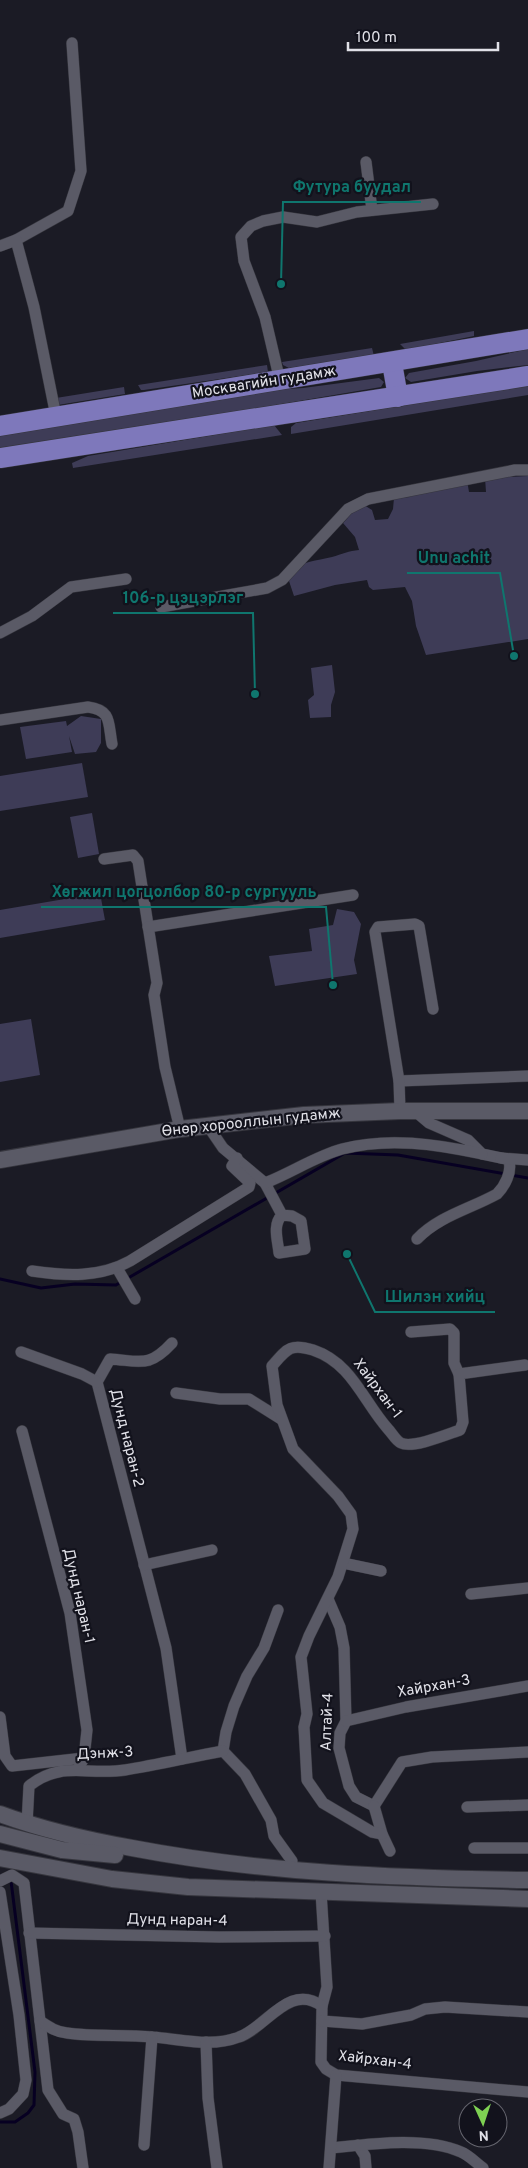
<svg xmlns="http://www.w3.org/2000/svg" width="528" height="2168" viewBox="0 0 528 2168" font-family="Overpass,sans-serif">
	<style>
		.green { fill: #3e3c57 }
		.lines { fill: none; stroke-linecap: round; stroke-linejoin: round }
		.stream { stroke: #070022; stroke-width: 3 }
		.minor-casing { stroke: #36363e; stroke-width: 12 }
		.secondary-casing { stroke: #36363e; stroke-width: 18 }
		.trunk-casing { stroke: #36363e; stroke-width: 21 }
		.minor { stroke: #5a5a66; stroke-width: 11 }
		.secondary { stroke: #5a5a66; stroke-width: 16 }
		.trunk { stroke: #7e78bb; stroke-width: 20 }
		.labels { text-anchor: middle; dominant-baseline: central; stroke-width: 4.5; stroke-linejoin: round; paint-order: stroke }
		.street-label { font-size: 15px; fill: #e1e1e8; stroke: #12121c }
		.leader { fill: none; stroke: #0f766e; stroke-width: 2 }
		.callout-dot { fill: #0f766e; stroke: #12121c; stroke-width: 2 }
		.callout-label { font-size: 16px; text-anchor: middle; font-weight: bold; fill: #0f766e; stroke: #12121c; stroke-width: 4.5; stroke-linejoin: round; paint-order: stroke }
	</style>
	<rect width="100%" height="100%" fill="#1b1b25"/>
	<!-- green -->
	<g class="green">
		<polygon points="474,331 474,336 406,350 400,344"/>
		<polygon points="372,348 374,356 289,368 283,365 282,362"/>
		<polygon points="528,349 528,365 477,371 411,382 405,378 409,373 476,361"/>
		<polygon points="267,365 268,372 144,390 141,390 138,385"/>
		<polygon points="379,378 384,382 381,387 0,452 0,433 268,390 303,388"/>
		<polygon points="528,385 528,395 291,434 291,427 296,423"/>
		<polygon points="124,387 125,394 58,405 56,398"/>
		<polygon points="274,425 282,435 73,468 72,463 88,456"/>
		<path d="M528,476V639L426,655L416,626L412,601L405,587L373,590L369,587L367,580L335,585L294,596L289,581L290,571C303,561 316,561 332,557C342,554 349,551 359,550L355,537L343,523L351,514L364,505L372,510L375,520L388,519L393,509L394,498L410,497L415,486L467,480L469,492H486L485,478Z"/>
		<polygon points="332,665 335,692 331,705 331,717 310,718 308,700 314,695 311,668"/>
		<polygon points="81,716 101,719 101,743 96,752 75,754 69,736 72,752 26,759 20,727 66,721 67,726"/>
		<polygon points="82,763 88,797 0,811 0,776"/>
		<polygon points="92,813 99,854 78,858 70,817"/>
		<polygon points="100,893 105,920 0,938 0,910"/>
		<polygon points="337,909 354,912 361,924 354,960 357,974 275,986 269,956 312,951 309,929 333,925"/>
		<polygon points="31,1019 40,1075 0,1082 0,1024"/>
	</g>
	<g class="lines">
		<!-- stream -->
		<g class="stream">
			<polyline points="0,1279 41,1288 75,1284 116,1285 345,1153 398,1155 528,1178"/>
			<polyline points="0,2122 15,2122 28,2113 34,2105 35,2072 11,1881"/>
		</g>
		<defs>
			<g id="minor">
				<polyline points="366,162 372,210"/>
				<polyline points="16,240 68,211 81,171 72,43"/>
				<polyline points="0,246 16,240 34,307 56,416"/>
				<polyline points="280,381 265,317 244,261 241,237 251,226 263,221 283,217 317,222 357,212 433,204"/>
				<polyline points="161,607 267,588 282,580 348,509 368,499 515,470 528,470"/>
				<polyline points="0,633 32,616 71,587 126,579"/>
				<path d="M0,720L88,707C112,710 108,723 112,744"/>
				<polyline points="104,859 133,855 138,861 157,983 154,995 165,1067 180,1129"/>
				<polyline points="148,927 353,895"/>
				<polyline points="399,1081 528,1076"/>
				<polyline points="400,1111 399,1081 375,932 378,927 415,924 419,926 433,1009"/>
				<path d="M416,1112L429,1123L468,1140L482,1154L506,1159L509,1161C512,1172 505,1186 497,1194C470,1209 439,1216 417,1239"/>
				<path d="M208,1126L223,1148L265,1183L282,1215C272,1225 278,1241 279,1253L305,1249L301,1221L292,1216L282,1215"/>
				<polyline points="501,1158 528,1160"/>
				<path d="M265,1183C291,1173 316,1156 342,1149C388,1137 436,1144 482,1154"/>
				<polyline points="117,1268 135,1299"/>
				<path d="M32,1271C66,1276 99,1278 130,1261L249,1187L250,1183L232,1166L237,1158"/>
				<polyline points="411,1332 450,1329 454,1333 454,1363 459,1374"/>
				<path d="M172,1343C149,1368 141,1361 110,1359L97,1382L166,1648L182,1759"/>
				<polyline points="21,1352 82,1374 97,1382"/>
				<polyline points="176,1393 220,1399 249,1399 281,1419"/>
				<polyline points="22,1431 70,1613 87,1730 84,1758 78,1769"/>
				<polyline points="343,1563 381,1571"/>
				<polyline points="144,1565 212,1550"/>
				<polyline points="471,1594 528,1588"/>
				<polyline points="328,1599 340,1627 344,1648 346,1721 340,1733 339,1748 349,1786 356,1797 374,1806"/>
				<polyline points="278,1610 264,1648 247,1676 234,1706 226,1732 223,1751 245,1774 271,1820 274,1836 292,1861"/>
				<polyline points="0,1717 5,1756 12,1766 84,1758"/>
				<polyline points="346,1721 406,1707 528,1686"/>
				<polyline points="374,1806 402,1762 432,1757 528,1752"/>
				<polyline points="374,1806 382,1834 390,1851"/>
				<polyline points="467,1807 528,1805"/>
				<path d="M27,1824L29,1786C62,1760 87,1776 125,1770C157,1765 190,1757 223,1751"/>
				<path d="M382,1834L372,1832L323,1803L307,1780L304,1727L307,1714L301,1657L309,1636L338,1577L353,1529L351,1514L338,1496L293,1449L277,1405L272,1366C287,1349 290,1343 313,1350C352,1363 363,1401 388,1429C392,1433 396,1441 401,1443C412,1449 448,1434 460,1430L463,1422L459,1374L525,1365"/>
				<polyline points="474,1848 528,1848"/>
				<polyline points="0,1881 12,1875 24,1883 48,2090 63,2114 74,2119 78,2132 83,2168"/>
				<polyline points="0,1892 19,2015 26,2080 23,2094 9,2109 0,2113"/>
				<polyline points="321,1892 327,1987 322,2006"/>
				<polyline points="29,1933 219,1937 325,1936"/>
				<path d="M40,2021C49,2027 56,2032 67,2033C95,2037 124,2034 152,2037C181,2039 211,2048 239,2037C266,2028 289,1982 322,2006L321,2062L326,2069L336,2075L528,2092"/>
				<polyline points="322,2021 362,2024 411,2015 425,2009 445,2007 528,2012"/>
				<polyline points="206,2042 208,2098 217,2168"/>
				<polyline points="144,2145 152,2037"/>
				<polyline points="358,2145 365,2156 366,2168"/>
				<path d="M332,2148C369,2144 426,2136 461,2152C469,2155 476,2163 483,2168"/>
				<polyline points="329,2168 336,2075"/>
			</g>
			<g id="secondary">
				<polyline points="0,1160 180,1129 304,1115 400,1111 528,1111"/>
				<path d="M0,1814C43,1830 87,1840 132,1848C262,1873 395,1878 528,1880"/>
				<polyline points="0,1834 62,1850 115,1855"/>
				<polyline points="0,1858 112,1879 188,1887 528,1899"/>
			</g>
			<g id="trunk">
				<polyline points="392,363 398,397"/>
				<polyline points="0,426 528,339"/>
				<polyline points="0,458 528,376"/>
			</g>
		</defs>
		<!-- minor casing -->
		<use href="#minor" class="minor-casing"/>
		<!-- secondary casing -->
		<use href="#secondary" class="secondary-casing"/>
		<!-- trunk casing -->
		<use href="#trunk" class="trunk-casing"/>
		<!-- minor -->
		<use href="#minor" class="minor"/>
		<!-- secondary -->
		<use href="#secondary" class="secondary"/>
		<!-- trunk -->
		<use href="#trunk" class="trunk"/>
	</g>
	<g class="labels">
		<!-- street labels -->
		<g class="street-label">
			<text transform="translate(264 383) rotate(-9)">Москвагийн гудамж</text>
			<text transform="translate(251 1123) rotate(-6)">Өнөр хорооллын гудамж</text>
			<text transform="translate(377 1389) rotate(53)">Хайрхан-1</text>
			<text transform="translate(126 1438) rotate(76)">Дунд наран-2</text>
			<text transform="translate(78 1596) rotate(77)">Дунд наран-1</text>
			<text transform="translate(434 1687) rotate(-10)">Хайрхан-3</text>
			<text transform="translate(328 1722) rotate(-88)">Алтай-4</text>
			<text transform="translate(105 1754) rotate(-3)">Дэнж-3</text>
			<text transform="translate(177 1921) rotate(1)">Дунд наран-4</text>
			<text transform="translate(375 2061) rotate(7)">Хайрхан-4</text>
		</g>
	</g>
	<!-- callouts -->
	<path class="leader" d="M281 284L283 202H421M514 656L500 573H407M255 694L253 613H113M333 985L326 907H41M347 1254L375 1312H495"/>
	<g class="callout-dot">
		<circle cx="281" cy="284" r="5"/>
		<circle cx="514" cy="656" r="5"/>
		<circle cx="255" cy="694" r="5"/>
		<circle cx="333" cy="985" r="5"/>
		<circle cx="347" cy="1254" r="5"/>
	</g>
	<g class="callout-label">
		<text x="352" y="192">Футура буудал</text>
		<text x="454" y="563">Unu achit</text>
		<text x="183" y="603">106-р цэцэрлэг</text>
		<text x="184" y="897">Хөгжил цогцолбор 80-р сургууль</text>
		<text x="435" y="1302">Шилэн хийц</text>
	</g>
	<!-- north arrow -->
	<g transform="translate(483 2123) rotate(177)"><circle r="24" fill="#12121c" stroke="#65656e"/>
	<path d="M0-4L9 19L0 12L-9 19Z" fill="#7ed153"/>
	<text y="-8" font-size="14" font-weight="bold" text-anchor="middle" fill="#e1e1e8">N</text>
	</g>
	<!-- scale -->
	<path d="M348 42v8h150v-8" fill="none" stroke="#e1e1e8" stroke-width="2.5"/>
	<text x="356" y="42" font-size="15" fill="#e1e1e8" stroke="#12121c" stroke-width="4" paint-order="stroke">100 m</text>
</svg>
